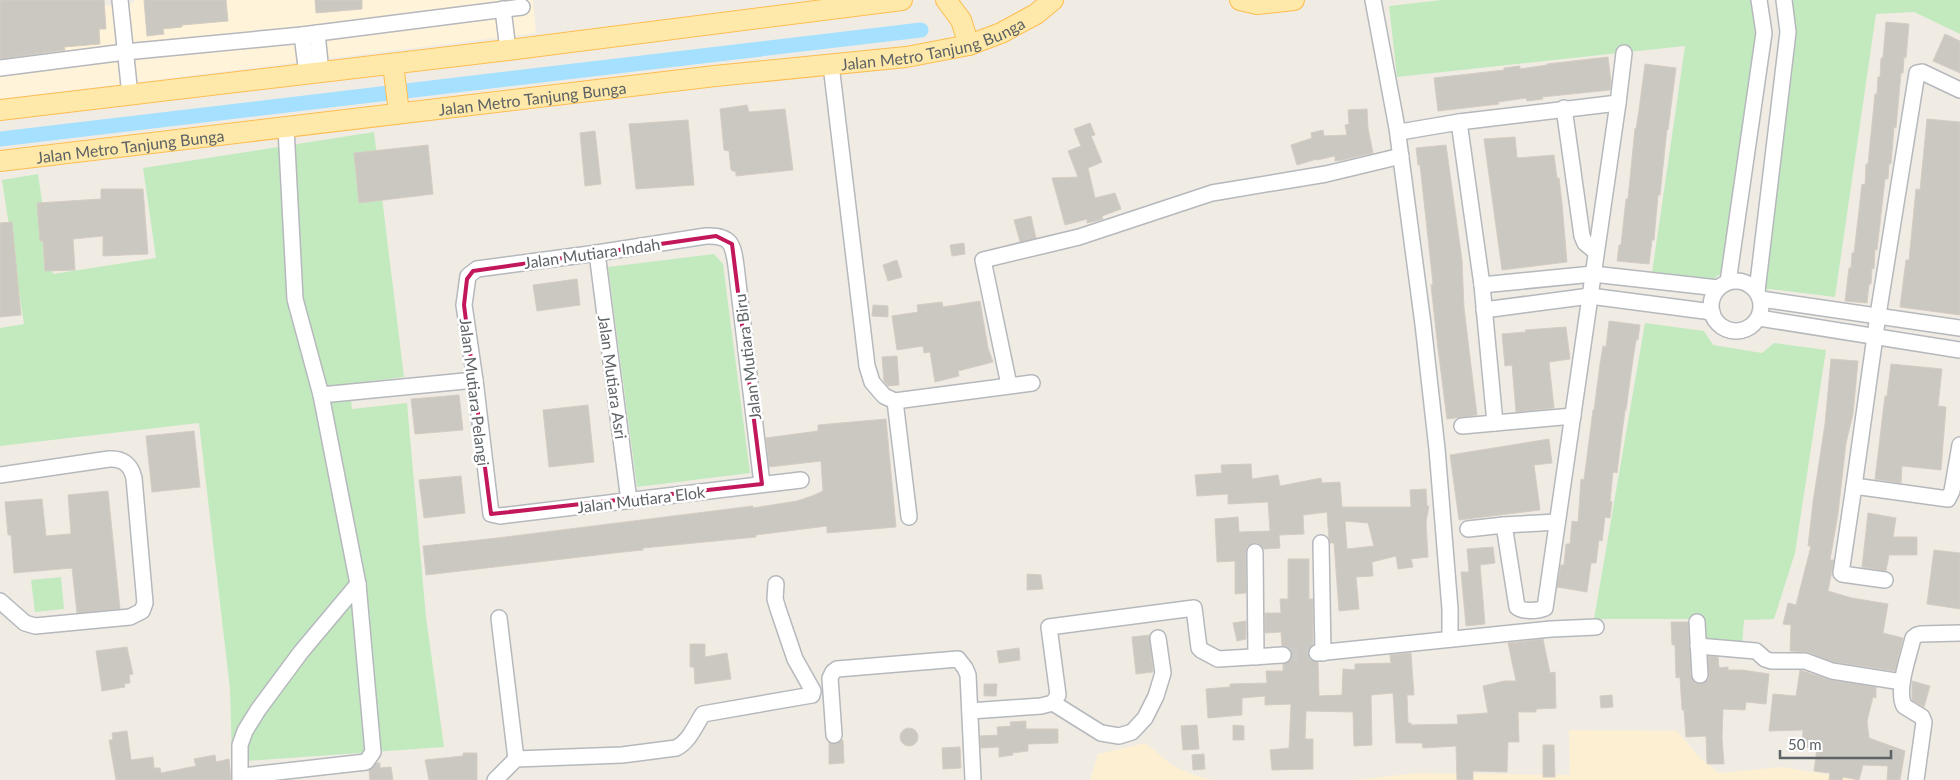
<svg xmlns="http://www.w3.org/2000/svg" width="1960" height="780" viewBox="0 0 1960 780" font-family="Lato,sans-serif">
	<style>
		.commercial { fill: #fff3da }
		.green { fill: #c3eabf }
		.sand { fill: #fdefd2 }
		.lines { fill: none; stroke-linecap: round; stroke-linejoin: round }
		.canal { stroke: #a5e0ff; stroke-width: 15 }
		.building { fill: #cbc7c1; stroke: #d5cdc2; fill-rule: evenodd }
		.minor-tunnel { stroke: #cbcac4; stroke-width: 15; stroke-dasharray: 15 8; stroke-linecap: butt }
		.minor-casing { stroke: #b5b8bc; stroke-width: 18 }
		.major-casing { stroke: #fdbd50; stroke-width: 22 }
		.minor { stroke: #fff; stroke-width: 15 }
		.major { stroke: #ffe9aa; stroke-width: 20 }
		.marked { fill: none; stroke: #c2185b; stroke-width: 4; stroke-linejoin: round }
		.labels { text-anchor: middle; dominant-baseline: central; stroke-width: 5; stroke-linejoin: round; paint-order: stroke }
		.street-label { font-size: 16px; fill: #5c6266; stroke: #fff }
	</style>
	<rect width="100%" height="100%" fill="#f0ece4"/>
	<!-- commercial -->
	<polygon class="commercial" points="134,0 533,0 536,33 0,99 0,16 134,3"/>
	<!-- green -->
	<g class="green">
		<polygon points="1442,0 1751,0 1755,35 1725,271 1713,279 1652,273 1685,46 1397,77 1389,6"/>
		<polygon points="1792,0 1960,0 1960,34 1914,12 1876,14 1835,297 1770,289 1757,291 1796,41"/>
		<polygon points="374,132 404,377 349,384 352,409 407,403 426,617 444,747 232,762 230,689 199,423 0,446 0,328 24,324 2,180 38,174 53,274 156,258 143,168"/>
		<polygon points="714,254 723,264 750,473 637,487 608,267"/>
		<polygon points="1645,323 1704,331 1713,345 1762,353 1774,343 1826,350 1795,553 1774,619 1744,620 1742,646 1703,639 1701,619 1594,619"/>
		<polygon points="61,577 64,609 35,612 31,580"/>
	</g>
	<!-- sand -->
	<g class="sand">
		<polygon points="1569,730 1677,731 1700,758 1719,773 1782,767 1858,780 1355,780 1418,773 1570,775"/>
		<polygon points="1146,743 1173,766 1194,775 1212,780 1090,780 1098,754"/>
	</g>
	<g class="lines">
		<!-- canal -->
		<polyline class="canal" points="0,139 921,30"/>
	</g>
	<!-- building -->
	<g class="building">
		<polygon points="0,0 104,0 106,29 99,29 100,44 64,47 65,50 0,59"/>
		<polygon points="144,0 226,0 228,21 182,25 182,27 163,29 164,34 147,36"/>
		<polygon points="315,0 362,0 362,9 316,13"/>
		<polygon points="1886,22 1909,24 1906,58 1904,57 1903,73 1901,73 1896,128 1894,127 1891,164 1889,164 1888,179 1885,179 1877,250 1875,249 1874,269 1872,268 1871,284 1869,284 1867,303 1845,301 1849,268 1851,268 1852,253 1854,253 1862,184 1865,185 1866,164 1868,164 1875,94 1877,94 1878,77 1880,77 1881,58 1883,58"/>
		<polygon points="1945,34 1960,41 1960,73 1933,61"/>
		<polygon points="1608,57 1611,82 1610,90 1542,97 1543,99 1527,101 1526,98 1498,102 1499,104 1438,111 1434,78 1504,70 1504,68 1520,66 1520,69 1547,65 1547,64"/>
		<polygon points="1645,64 1676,68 1668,130 1667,129 1660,195 1658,195 1654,240 1652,240 1649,264 1617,261 1619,245 1621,245 1626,199 1628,199 1635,128 1636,129 1639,110"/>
		<polygon points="747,105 749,112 785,109 793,170 736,176 736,172 731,170 729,151 724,150 720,109"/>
		<polygon points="1367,109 1368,128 1373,153 1342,160 1335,161 1335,156 1317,160 1317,159 1297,165 1291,145 1312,138 1311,133 1323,130 1324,136 1347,135 1345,125 1349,124 1348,110"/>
		<polygon points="1927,119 1960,122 1960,315 1900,307 1906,260 1909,260 1916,189 1920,190"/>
		<polygon points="688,120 694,185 636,189 629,124"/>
		<polygon points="1090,123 1095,135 1091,136 1102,162 1088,168 1095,198 1115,193 1121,209 1102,216 1103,219 1096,221 1087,223 1087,219 1065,225 1052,178 1078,177 1068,151 1081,146 1074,129"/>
		<polygon points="595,131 601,184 585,186 580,133"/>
		<polygon points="1515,137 1517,158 1554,155 1557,178 1559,178 1562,203 1567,262 1502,270 1484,139"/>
		<polygon points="428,145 433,194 359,203 354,153"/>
		<polygon points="1446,145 1462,260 1464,308 1477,415 1447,419 1438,349 1431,285 1433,284 1420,165 1418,165 1416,148"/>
		<polygon points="101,189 143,189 148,254 103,256 103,236 73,239 75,270 45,271 43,241 40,241 37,203 101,199"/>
		<polygon points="1031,216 1036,238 1020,242 1014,220"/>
		<polygon points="12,222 21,315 0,317 0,223"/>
		<polygon points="964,243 965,254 952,256 950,245"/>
		<polygon points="897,260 902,277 888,281 883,265"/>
		<polygon points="577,279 580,305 537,311 533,285"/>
		<polygon points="980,301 988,348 993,362 958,371 959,376 935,382 930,352 924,353 923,346 897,350 892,316 918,312 917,305 942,302 943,307"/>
		<polygon points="873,305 888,306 888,317 872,316"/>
		<polygon points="1609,321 1640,325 1638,340 1636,340 1632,366 1626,410 1625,410 1617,473 1613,472 1610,501 1612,502 1610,518 1605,517 1602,541 1599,540 1596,563 1591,563 1587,592 1557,587 1561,565 1564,565 1566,544 1570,544 1572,521 1578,522 1581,479 1584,480 1593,410 1594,410 1600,364 1603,346 1606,347"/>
		<polygon points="1566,327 1570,359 1549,362 1554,408 1516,412 1512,365 1505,366 1502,334 1526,332 1525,330"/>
		<polygon points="897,356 899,385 888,386 884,381 882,357"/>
		<polygon points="1831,359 1858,361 1853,414 1846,443 1838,514 1830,560 1834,560 1828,591 1852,598 1888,604 1883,633 1903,638 1895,671 1834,662 1808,652 1790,651 1791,625 1783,624 1788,603 1796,605 1811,546 1808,546 1813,502 1825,424"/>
		<polygon points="1891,364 1942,369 1938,406 1946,407 1941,470 1902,466 1901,483 1875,479 1885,396 1887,396"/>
		<polygon points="459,395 463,430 415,434 411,399"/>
		<polygon points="588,405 594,462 549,467 543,410"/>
		<polygon points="886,419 896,527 827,533 827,526 756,535 756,537 643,548 643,550 623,552 426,575 423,546 497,538 753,506 753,508 797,501 812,496 823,491 821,461 769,467 766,438 818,431 818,425"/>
		<polygon points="194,431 200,487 152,492 146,436"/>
		<polygon points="1549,439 1552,463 1534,465 1540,510 1459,520 1450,455"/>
		<path d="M1251,464L1252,479L1278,475L1280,486L1321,478L1322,483L1340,482L1342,507H1411L1410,490L1426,489L1427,506H1429L1426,522L1428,557L1411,559L1413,567L1398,569L1396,556L1372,562L1373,576L1356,577L1359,609L1339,611L1334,543H1330L1329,540L1327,512L1303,515L1304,534L1279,535L1280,548L1264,549L1260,544L1255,543L1247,547L1246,552V593L1235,594V561L1217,562L1215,519L1238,517L1239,532L1270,531L1268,502L1228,504V494L1197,496L1195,475L1222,473L1221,465ZM1345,521L1368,523L1374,546L1347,549Z"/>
		<polygon points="461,476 465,513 424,518 419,480"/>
		<polygon points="108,491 120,609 77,613 72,568 14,573 11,535 8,535 5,502 42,499 46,536 69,534 71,534 68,495"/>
		<polygon points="1868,513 1896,518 1893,537 1917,537 1917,555 1889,555 1886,571 1862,567"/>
		<polygon points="1493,547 1495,563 1480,565 1485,624 1466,626 1461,572 1469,572 1467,549"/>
		<polygon points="1934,550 1960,553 1960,609 1927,604"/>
		<polygon points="1288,559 1309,559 1309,599 1313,599 1313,645 1309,649 1308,653 1310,659 1318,662 1319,696 1342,695 1343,669 1355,670 1355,664 1391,663 1390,655 1411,653 1414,695 1407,695 1408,723 1411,723 1411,725 1458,724 1457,715 1488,713 1483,686 1504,681 1516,681 1508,643 1543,639 1550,673 1555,672 1556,708 1536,709 1536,712 1518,712 1519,742 1508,742 1507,772 1473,771 1473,780 1457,780 1456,746 1423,748 1422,743 1396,743 1393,693 1371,695 1372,745 1354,746 1353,712 1306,711 1305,739 1313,739 1313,769 1272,770 1270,750 1289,748 1291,704 1265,705 1265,696 1242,698 1242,715 1208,718 1206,689 1230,687 1230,684 1267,683 1266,671 1283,671 1283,664 1291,660 1291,650 1288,647 1282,646 1281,632 1265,633 1265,613 1281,613 1280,599 1288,599"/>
		<polygon points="1027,574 1041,575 1043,589 1027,590"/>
		<polygon points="1246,621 1246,639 1237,641 1233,623"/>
		<polygon points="1671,622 1688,622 1691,676 1695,683 1701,684 1709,679 1708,656 1718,657 1719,668 1728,667 1728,670 1742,670 1769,674 1766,704 1746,702 1745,710 1723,709 1722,738 1724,764 1707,764 1706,736 1686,737 1684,710 1682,710 1680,677 1676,678 1675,645 1672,645"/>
		<polygon points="1149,635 1153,672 1136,674 1132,637"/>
		<polygon points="690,644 705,644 705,657 727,653 731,679 695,684 694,667 690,667"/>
		<polygon points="127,647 133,674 129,675 130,683 124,684 125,687 102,691 96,651"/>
		<polygon points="1019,648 1020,660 999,663 997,651"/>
		<polygon points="1800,670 1830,680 1876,687 1876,698 1873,697 1867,721 1869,738 1905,751 1900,780 1887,780 1888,766 1863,765 1859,780 1843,777 1842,780 1829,780 1830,773 1814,771 1817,748 1802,747 1803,730 1769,731 1773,694 1796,696"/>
		<polygon points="1912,681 1930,686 1924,707 1912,700"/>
		<polygon points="984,684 997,684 996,696 984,696"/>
		<polygon points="1612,695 1613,707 1601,708 1600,696"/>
		<polygon points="1026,721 1026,729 1058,729 1058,743 1028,744 1028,751 1012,753 1013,755 999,757 999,747 981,748 980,736 998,735 997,727 1011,726 1010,722"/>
		<polygon points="1197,725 1199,749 1183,750 1181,726"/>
		<polygon points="1233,725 1244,726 1244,740 1233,740"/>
		<circle cx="909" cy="737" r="9"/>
		<polygon points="127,731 131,760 153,757 154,768 160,768 161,773 196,766 194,759 215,755 216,762 229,759 231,780 116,780 109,740 113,740 112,733"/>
		<polygon points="842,740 843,740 844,763 829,764 829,742 835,744"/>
		<polygon points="1543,745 1554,745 1555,777 1543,777"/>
		<polygon points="960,747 961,768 943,769 942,748"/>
		<polygon points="463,753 477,753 477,780 429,780 425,760 463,756"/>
		<polygon points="1204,754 1205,769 1193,770 1192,755"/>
		<polygon points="376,763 380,763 380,768 391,767 393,780 370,780 369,771"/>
	</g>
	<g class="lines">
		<!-- minor-tunnel -->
		<polyline class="minor-tunnel" points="1283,655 1317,653"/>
		<defs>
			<g id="minor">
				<polyline points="120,0 130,95"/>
				<polyline points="1373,0 1397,128 1423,324 1437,449 1450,609 1450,639"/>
				<polyline points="503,9 508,50"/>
				<polyline points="317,33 321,73"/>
				<polyline points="302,35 307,74"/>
				<polyline points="831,65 867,366 872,382 884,396 895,401 1032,383"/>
				<polyline points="0,68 125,52 302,35 522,7"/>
				<polyline points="1564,108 1582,236 1585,243 1596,252"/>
				<polyline points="1459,122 1618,103 1624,53"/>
				<polyline points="286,128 295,299 321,395 475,380"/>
				<polyline points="1406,131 1459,122 1482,285 1495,423 1462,426"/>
				<polyline points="597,253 629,501"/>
				<circle cx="1736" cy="306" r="25"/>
				<polyline points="1728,282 1764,33 1759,0"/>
				<polyline points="1482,285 1593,274 1718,288"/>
				<polyline points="1757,291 1788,32 1784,0"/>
				<polyline points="1761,299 1960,328"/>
				<polyline points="1484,310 1590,296 1712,312"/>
				<polyline points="1759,318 1960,350"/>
				<polyline points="1009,385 983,260 1079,237 1212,193 1326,174 1401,156"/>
				<polyline points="895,401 909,517"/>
				<polyline points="1495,423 1573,416"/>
				<path d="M0,475L109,459C123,458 131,465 134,478L145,603L142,611L130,617L35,626L25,623L0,601"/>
				<path d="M762,484L736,266C733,244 731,235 706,236L597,253L477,269L468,276L464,305L475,380L491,514L500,516L801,480"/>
				<polyline points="1854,486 1878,315 1917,73 1922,72 1960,90"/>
				<polyline points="1504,525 1557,522"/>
				<path d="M1468,529L1504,525L1517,607C1523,612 1538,611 1545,608L1618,103"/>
				<polyline points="1321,543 1323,653"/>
				<polyline points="1255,552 1256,657"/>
				<polyline points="1885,580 1842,574 1841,573 1854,486 1948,499 1952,491 1960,445"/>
				<polyline points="499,618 516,759"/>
				<polyline points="1697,622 1700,675"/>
				<polyline points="1698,646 1756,651 1765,659 1771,661 1805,661 1832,671 1902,682"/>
				<polyline points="1317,653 1551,629 1596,627"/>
				<polyline points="1053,703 1101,733 1119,736 1132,732 1145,718 1156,696 1163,673 1158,638"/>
				<polyline points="970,711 1041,706 1053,703 1058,695 1049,627 1194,608 1199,648 1201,650 1218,659 1283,655"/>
				<polyline points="834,735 830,678 833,672 837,669 958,659 965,668 968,675 973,780"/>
				<polyline points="240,780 240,745 245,731 258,710 301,652 358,584"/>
				<polyline points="242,780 251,775 366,762 373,752 358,584 321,395"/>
				<path d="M495,780L516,759L622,755L676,748C689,742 695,726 703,714L812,695L813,691L795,659L778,609L775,599L776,584"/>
				<path d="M1916,780L1924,722L1922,717L1904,706C1896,689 1909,656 1913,638L1917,635L1921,634L1960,633"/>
			</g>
			<g id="major">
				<polyline points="946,0 961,20 969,45"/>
				<polyline points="1240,0 1257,4 1294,0"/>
				<polyline points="393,64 399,113"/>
				<polyline points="0,110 508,50 902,0"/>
				<path id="s1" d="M0,161L715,76L906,57L969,45L1001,33L1036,14L1053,0"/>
			</g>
		</defs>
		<!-- minor casing -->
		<use href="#minor" class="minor-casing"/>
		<!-- major casing -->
		<use href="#major" class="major-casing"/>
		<!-- minor -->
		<use href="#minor" class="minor"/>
		<!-- major -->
		<use href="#major" class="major"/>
	</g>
	<!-- marked area -->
	<path class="marked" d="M716,236L732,244L762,484L491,514L464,305L467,279L473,271Z"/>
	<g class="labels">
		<!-- street labels -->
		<g class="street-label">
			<text stroke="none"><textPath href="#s1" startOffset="941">Jalan Metro Tanjung Bunga</textPath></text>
			<text stroke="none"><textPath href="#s1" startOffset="536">Jalan Metro Tanjung Bunga</textPath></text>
			<text stroke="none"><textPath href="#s1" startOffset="131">Jalan Metro Tanjung Bunga</textPath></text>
			<text transform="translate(592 253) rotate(-8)">Jalan Mutiara Indah</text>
			<text transform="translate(747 357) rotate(-97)">Jalan Mutiara Biru</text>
			<text transform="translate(613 377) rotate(82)">Jalan Mutiara Asri</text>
			<text transform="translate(475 392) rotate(83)">Jalan Mutiara Pelangi</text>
			<text transform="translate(641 499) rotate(-7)">Jalan Mutiara Elok</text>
		</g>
	</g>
	<!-- scale -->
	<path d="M1780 750v8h111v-8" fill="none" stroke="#5c6266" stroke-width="2.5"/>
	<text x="1788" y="750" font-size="15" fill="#5c6266" stroke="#ffffff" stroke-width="4" paint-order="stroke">50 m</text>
</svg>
